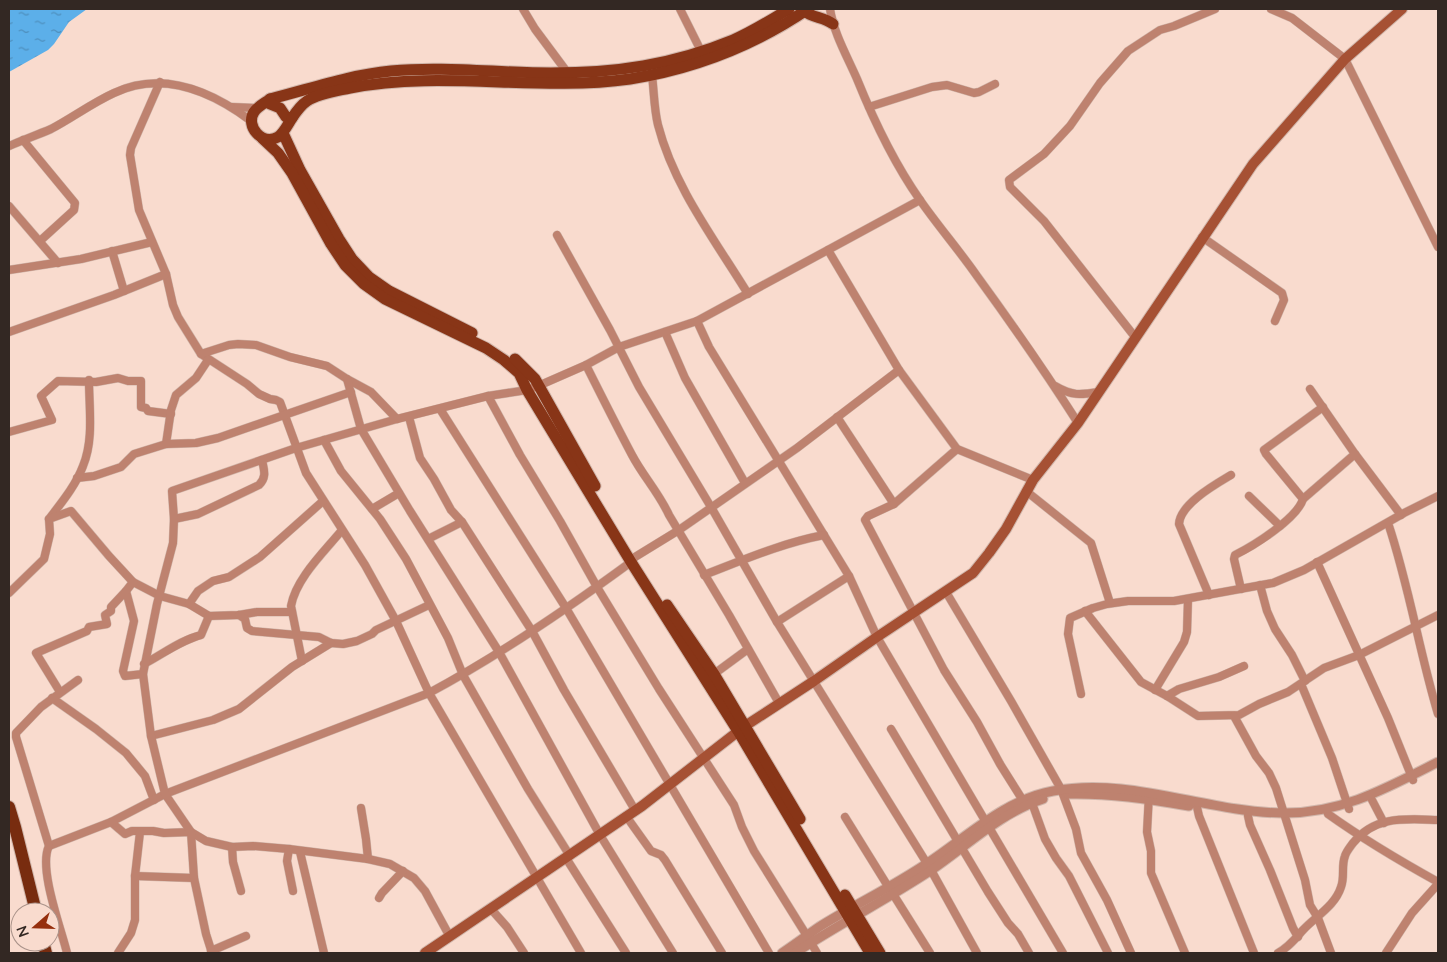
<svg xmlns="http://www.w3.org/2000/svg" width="1447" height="962" viewBox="0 0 1447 962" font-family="Lato,sans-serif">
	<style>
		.water { fill: url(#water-ripples) }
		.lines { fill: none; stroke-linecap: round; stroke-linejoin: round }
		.minor-casing { stroke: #d1b7ac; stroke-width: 9 }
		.tertiary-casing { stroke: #d1b7ac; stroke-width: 11 }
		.secondary-casing { stroke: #d1b7ac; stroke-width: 12 }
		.primary-casing { stroke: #d1b7ac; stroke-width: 13 }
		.trunk-casing { stroke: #d1b7ac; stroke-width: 14 }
		.minor { stroke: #be826f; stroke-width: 8 }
		.tertiary { stroke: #be826f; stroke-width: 9 }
		.secondary { stroke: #a65134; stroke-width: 10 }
		.primary { stroke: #883517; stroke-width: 11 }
		.trunk { stroke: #782c0f; stroke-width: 12 }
	</style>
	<defs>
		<pattern id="water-ripples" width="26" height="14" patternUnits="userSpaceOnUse" patternTransform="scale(1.25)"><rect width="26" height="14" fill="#5cafe9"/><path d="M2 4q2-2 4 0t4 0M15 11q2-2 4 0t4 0" fill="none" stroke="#4d8ebc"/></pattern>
	</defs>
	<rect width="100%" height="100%" fill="#f9dbce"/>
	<!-- water -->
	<polygon class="water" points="9,9 87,9 69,22 54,44 48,50 9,72"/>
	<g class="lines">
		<defs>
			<g id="minor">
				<polyline points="523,9 535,29 567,72"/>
				<polyline points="680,9 701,51"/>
				<path d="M830,9C834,34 847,56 857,79C874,121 894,163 920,200C938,226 959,250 977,276C1012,324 1046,373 1078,423"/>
				<polyline points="1271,9 1292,18 1345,59 1438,247"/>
				<path d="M652,75C654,91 654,109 658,125C674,187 715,240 748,294"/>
				<polyline points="160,82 131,148 130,155 139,210 166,274 173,305 178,317 201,354 247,384 259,394 270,399 276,400 280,402 306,473 365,565 396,621 429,693 581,953"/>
				<polyline points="232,107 257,108"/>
				<polyline points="869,107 932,87 947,85 974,93 979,92 995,84"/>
				<polyline points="23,140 75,203 74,210 40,241"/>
				<path d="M9,146C23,140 37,135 51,129C72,118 92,103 114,93C163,70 211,91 251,121"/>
				<polyline points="9,206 58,263"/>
				<polyline points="557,235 610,330 639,387 711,507 777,622 931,870 977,953"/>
				<polyline points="1202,237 1282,293 1284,300 1275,321"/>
				<polyline points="828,250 899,370 957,449 1033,480"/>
				<polyline points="112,251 124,291"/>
				<polyline points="9,270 81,259 152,242"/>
				<polyline points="697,321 709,347 849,576 877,637 1063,953"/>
				<polyline points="9,332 114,295 166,274"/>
				<polyline points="665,332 685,378 745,483"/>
				<polyline points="1135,337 1044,221 1010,187 1009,180 1044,154 1070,126 1100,83 1128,51 1160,30 1174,26 1215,9"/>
				<polyline points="201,354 229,345 238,344 256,345 290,357 327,366 347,379 371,392 397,419"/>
				<path d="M586,365C601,395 616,425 632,455C643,476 659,493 669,515L729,615L779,703"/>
				<polyline points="347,379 361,429 410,511 499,652 600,835 673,953"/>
				<path d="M1055,386C1072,396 1080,395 1099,392"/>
				<polyline points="1310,389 1355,454 1401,515"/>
				<polyline points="488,396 520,455 560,521 597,587 659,689 734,805 742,827 754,851 807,936"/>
				<polyline points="440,409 566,608 769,953"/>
				<polyline points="409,417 420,458 434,479 451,510 462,522 532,631 564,690 635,810"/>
				<polyline points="837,417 894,504"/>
				<polyline points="9,432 52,420 41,396 58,381 96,382 118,378 128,381 141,381 141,407 146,408 148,411 171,414"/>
				<polyline points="324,440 341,471 380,519 406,559 448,638 463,675 528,789 570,856"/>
				<polyline points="166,444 171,410 176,395 196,378 208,360"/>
				<polyline points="957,449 894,504 868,516 865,520 944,670 977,722 1000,764 1022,799"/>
				<polyline points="77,478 94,476 121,467 134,454 166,444 196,443 218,438 351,392"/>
				<polyline points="1026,491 1091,543 1110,603"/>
				<polyline points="1249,496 1280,526"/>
				<polyline points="1303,499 1355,454"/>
				<polyline points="372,509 399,493"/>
				<path d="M49,519C62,502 76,485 83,466C94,440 89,408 89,380"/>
				<path d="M174,519L198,514L259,485C267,477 264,470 262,460"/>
				<path d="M1388,523C1409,585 1419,651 1438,714"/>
				<polyline points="428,539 462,522"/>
				<polyline points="1317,562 1388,718 1413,780"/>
				<path d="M704,575C743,560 782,543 824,535"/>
				<polyline points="1260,585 1267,611 1275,629 1292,655 1305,681"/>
				<path d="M1241,589L1234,559L1235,555C1253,546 1297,519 1303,499L1266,454L1264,450L1323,407"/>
				<polyline points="126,591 134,621 123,671 125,676 143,674"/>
				<polyline points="946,592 1011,701 1061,789 1076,829 1081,853 1107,900 1131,953"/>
				<polyline points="9,593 44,559 50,534 49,519 71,511 109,556 133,582 160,596 189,604 209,616 239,615 257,612 292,612"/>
				<path d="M1209,595L1179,524C1180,504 1216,484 1231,475"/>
				<polyline points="189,604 198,591 213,581 229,577 260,557 323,501"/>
				<polyline points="1085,611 1141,682 1167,696 1198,716 1239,715 1259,704 1288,692 1324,668 1359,655 1438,615"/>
				<polyline points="239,615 245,619 247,628 252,631 319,637 331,643 343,644 357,641 372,634 376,630 429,605"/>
				<polyline points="777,622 849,576"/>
				<path d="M302,661L291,606C296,578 325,551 342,530"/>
				<path d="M144,664C163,654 181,640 201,635L209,616"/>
				<polyline points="714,674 748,649"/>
				<polyline points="1301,684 1332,758 1349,809"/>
				<polyline points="1155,690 1184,642 1187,632 1188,599"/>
				<polyline points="60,692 36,653 87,631 89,627 107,624 105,615 111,611 111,607 126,591 133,582"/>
				<polyline points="1081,694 1068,634 1070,618 1093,608 1107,604 1128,601 1174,601 1273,583 1304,570 1404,513 1438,496"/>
				<polyline points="1167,696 1179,689 1219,677 1244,666"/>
				<polyline points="52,698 96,729 126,753 145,776 154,800"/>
				<polyline points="1234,716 1256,756 1269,773 1276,788 1305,880 1310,905 1318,918 1331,953"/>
				<polyline points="891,729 988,892 1008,923 1018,934 1029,953"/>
				<polyline points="151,736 213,720 239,709 292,667 331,643"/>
				<polyline points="1149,794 1147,832 1151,851 1151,873 1185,953"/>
				<polyline points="1372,800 1384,823"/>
				<polyline points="1032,803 1045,839 1056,858 1069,876 1108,953"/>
				<polyline points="1197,807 1199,816 1254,953"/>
				<polyline points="361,808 366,839 368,859"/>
				<path d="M1326,809L1328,814C1363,839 1400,861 1438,882"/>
				<polyline points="626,816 651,851 661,855 665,860 722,953"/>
				<polyline points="1248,816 1250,825 1270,870 1293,928 1298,937"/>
				<polyline points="845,817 889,888"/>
				<polyline points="111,822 125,834 132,831 153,831 164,833 191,832 206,841 232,847 253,846 289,849 368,859 390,864 414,878 425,891 450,937"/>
				<path d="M49,846L111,822L165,794L429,693C500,655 567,609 631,562L635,557L679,530L797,448L899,370"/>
				<polyline points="232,847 233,862 241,891"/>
				<polyline points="289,849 287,861 293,891"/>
				<polyline points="300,852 324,953"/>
				<polyline points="566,858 626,953"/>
				<polyline points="135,876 194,878"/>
				<polyline points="893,894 930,953"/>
				<polyline points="379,898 382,893 403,871"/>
				<polyline points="491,909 507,927 524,953"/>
				<polyline points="811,943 817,953"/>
				<polyline points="211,951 246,936"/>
				<path d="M67,953C61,928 38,868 49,846L16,737V733L41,707L78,680"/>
				<polyline points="118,953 131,933 135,920 135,876 140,832"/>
				<polyline points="212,953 206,934 194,878 191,832 165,794 151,736 143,674 157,604 173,543 174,519 172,491 296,448 397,419 488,396 527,390 538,386 586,365 619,347 697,321 920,200"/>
				<path d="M1278,953C1289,947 1295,939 1303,930C1316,916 1335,906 1341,887C1345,877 1341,866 1345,856C1346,852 1350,847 1353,843C1375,815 1406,819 1438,820"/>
				<polyline points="1386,953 1412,913 1438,884"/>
			</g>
			<g id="tertiary">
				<path d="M1068,794C1109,793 1148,799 1189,806"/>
				<path d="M782,953C794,945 806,936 819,927C854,905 892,887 926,864C967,837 1004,800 1053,791C1130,776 1205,812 1282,813C1341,814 1387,788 1438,762"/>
				<path d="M795,953C839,924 886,900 930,871C967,846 1000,813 1043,799"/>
			</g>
			<polyline id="secondary" points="425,953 642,806 745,726 814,681 877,637 973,573 989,553 1006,529 1033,480 1078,423 1253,164 1345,59 1402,9"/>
			<g id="primary">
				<path d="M804,11C813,18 824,17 833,24"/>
				<path d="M270,99C310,89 349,75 391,71C444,66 498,73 551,73C616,73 672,65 733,40C752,32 771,20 789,9"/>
				<path d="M270,99V104L280,108L286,117L292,118C288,124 284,133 278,137C262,146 245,126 254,112C258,106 265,103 270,99Z"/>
				<path d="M292,118C296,112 301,105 307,101C319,93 336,91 350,88C442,70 537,92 630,79C693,69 755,45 808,9"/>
				<polyline points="283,133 300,170 339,239 352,259 369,277 389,291 472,333"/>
				<polyline points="262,138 278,153 292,173 331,244 345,265 364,284 385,299 486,348 504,360 519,373 527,390 631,562 738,731 870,953"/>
				<polyline points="515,359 535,379 595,486"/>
				<polyline points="667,605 714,674 800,819"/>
				<polyline points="845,895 880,953"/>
			</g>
			<g id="trunk">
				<polyline points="9,807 15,827 36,912"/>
				<polyline points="43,942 46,953"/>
			</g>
		</defs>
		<!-- minor casing -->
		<use href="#minor" class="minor-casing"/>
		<!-- tertiary casing -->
		<use href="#tertiary" class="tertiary-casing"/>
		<!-- secondary casing -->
		<use href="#secondary" class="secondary-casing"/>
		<!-- primary casing -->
		<use href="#primary" class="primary-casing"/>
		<!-- trunk casing -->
		<use href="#trunk" class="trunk-casing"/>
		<!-- minor -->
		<use href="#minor" class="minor"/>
		<!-- tertiary -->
		<use href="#tertiary" class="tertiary"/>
		<!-- secondary -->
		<use href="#secondary" class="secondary"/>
		<!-- primary -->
		<use href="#primary" class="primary"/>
		<!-- trunk -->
		<use href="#trunk" class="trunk"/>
	</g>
	<!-- border -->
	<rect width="1447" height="962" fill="none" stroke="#332823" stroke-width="20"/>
	<!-- north arrow -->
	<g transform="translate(35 927) rotate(250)"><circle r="24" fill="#f9dbce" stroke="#aa938a"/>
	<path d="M0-4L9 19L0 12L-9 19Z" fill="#962f0d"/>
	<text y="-8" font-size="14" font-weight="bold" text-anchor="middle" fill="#332823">N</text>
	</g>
</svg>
